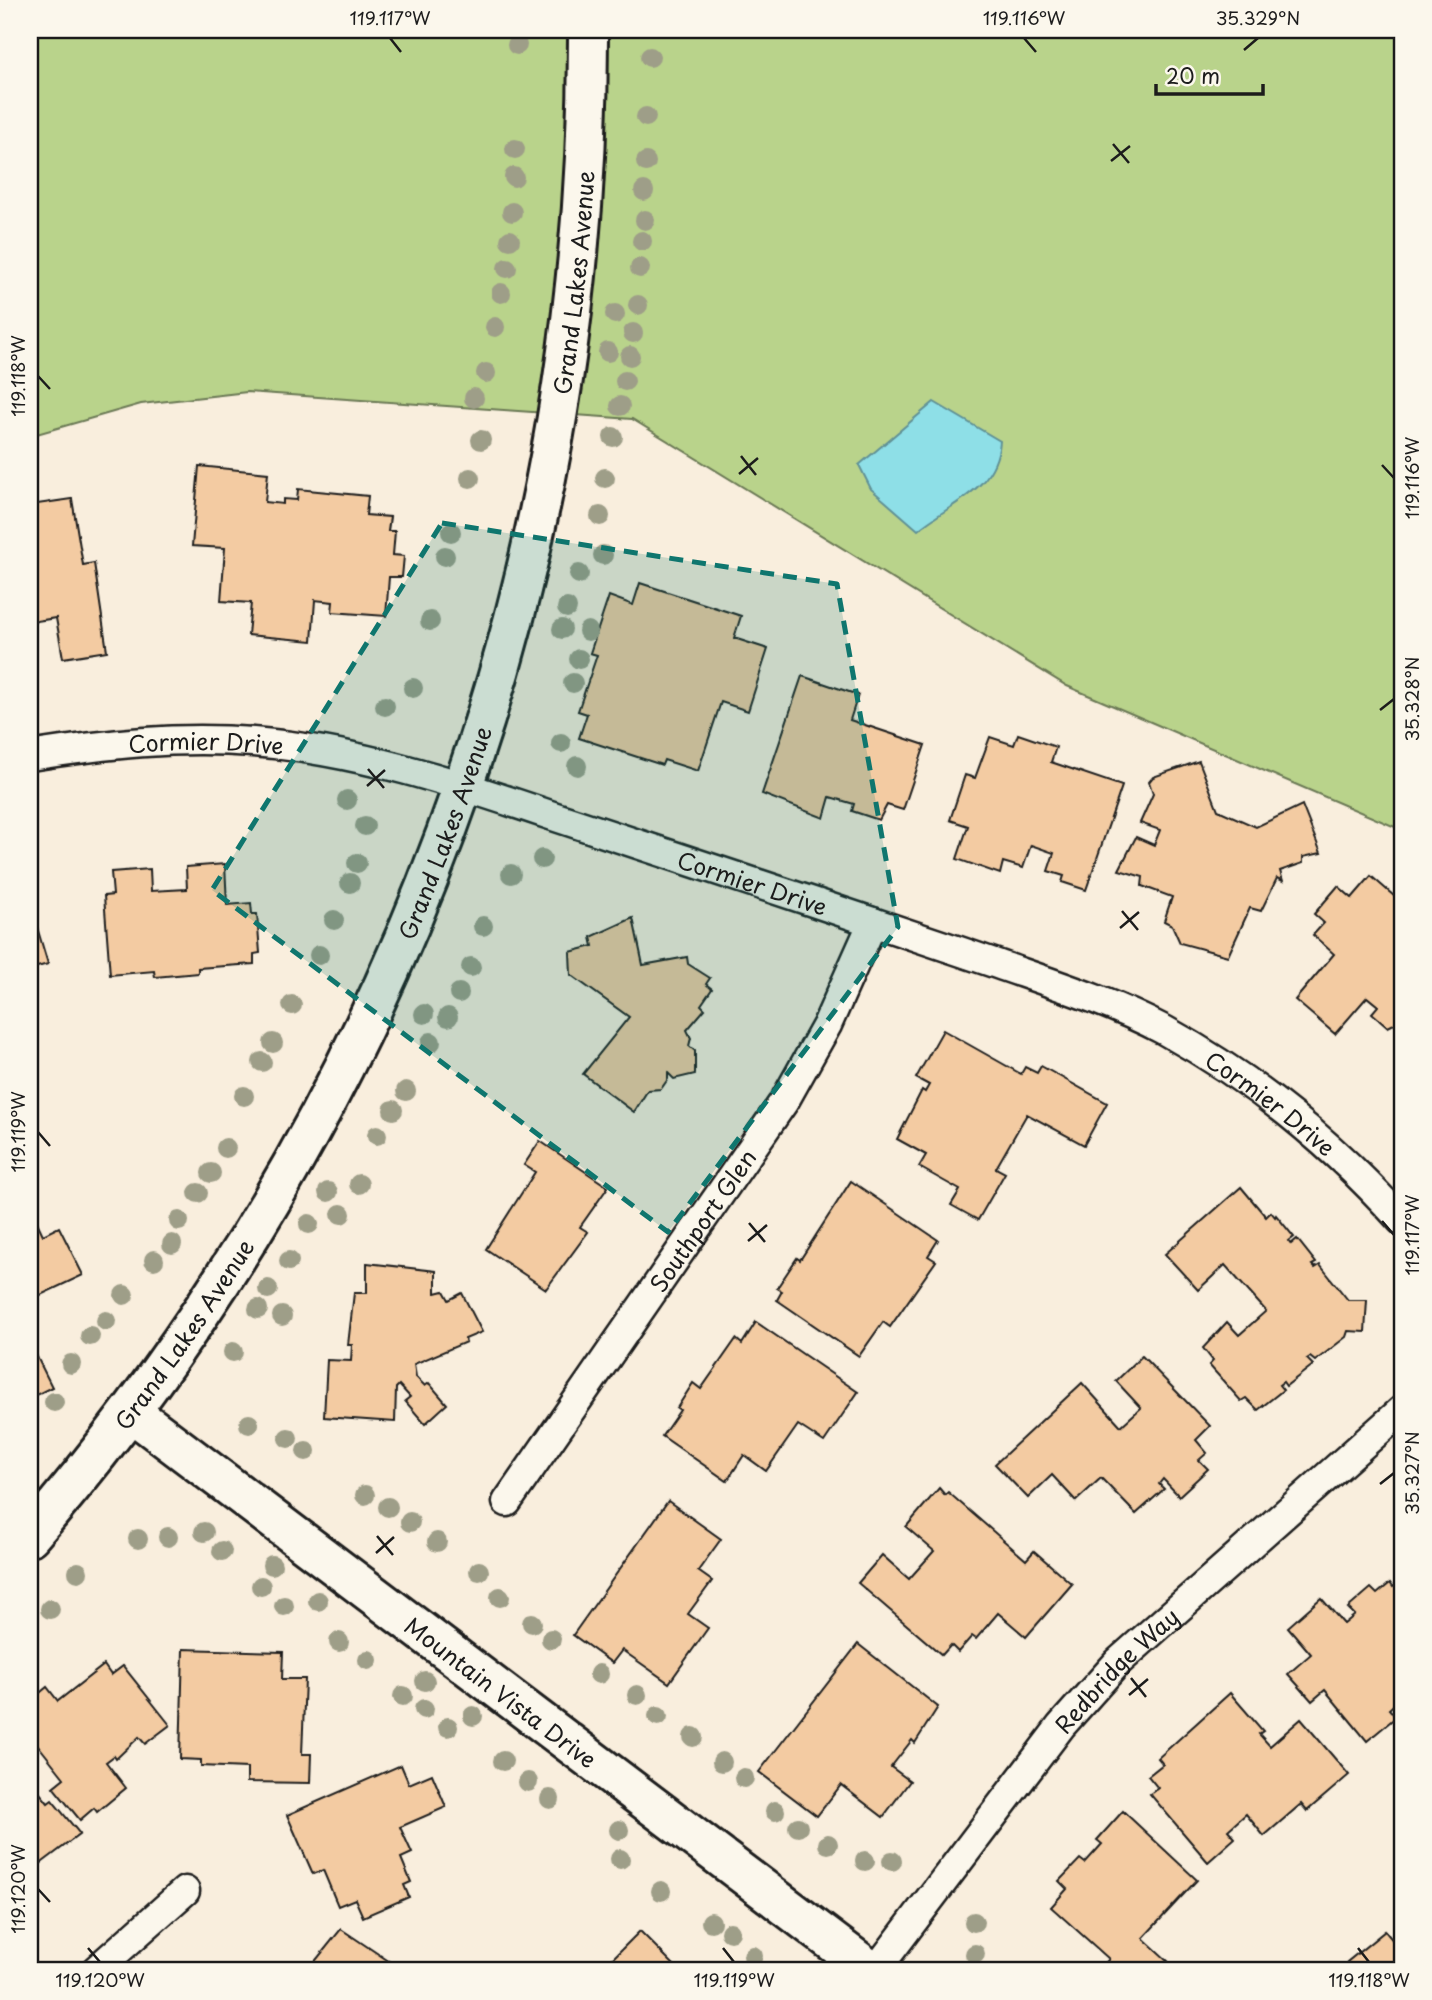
<svg xmlns="http://www.w3.org/2000/svg" width="1432" height="2000" viewBox="0 0 1432 2000" font-family="'Playpen Sans',sans-serif">
	<style>
		.green { fill: #b9d38b; stroke: #6a7854; stroke-width: 2 }
		.water { fill: #8edfe7; stroke: #609196; stroke-width: 2 }
		.building { fill: #f3cba2; stroke: #1c1c1c; stroke-width: 2 }
		.lines { fill: none; stroke-linecap: round; stroke-linejoin: round }
		.street-casing { stroke: #1c1c1c; stroke-width: 33 }
		.secondary-casing { stroke: #1c1c1c; stroke-width: 44 }
		.street { stroke: #fbf7ec; stroke-width: 28 }
		.secondary { stroke: #fbf7ec; stroke-width: 38 }
		.tree { fill: #9e9e88 }
		.marked { fill: #0f766e; fill-opacity: 0.2; stroke: #0f766e; stroke-width: 5; stroke-dasharray: 14 9; stroke-linejoin: round }
		.ticks { fill: none; stroke: #1c1c1c; stroke-width: 2.5 }
		.labels { text-anchor: middle; dominant-baseline: central; stroke-width: 6; stroke-linejoin: round; paint-order: stroke }
		.street-label { font-size: 23px; fill: #1c1c1c; stroke: #fbf7ec }
		.neatline { fill: none; stroke: #1c1c1c; stroke-width: 2.5 }
		.ticks-label { font-size: 18px; text-anchor: middle; fill: #1c1c1c }
	</style>
	<rect width="100%" height="100%" fill="#f9eedd"/>
	<filter id="ink" filterUnits="userSpaceOnUse"><feTurbulence type="fractalNoise" baseFrequency=".0143" numOctaves="2"/><feDisplacementMap in="SourceGraphic" scale="14" xChannelSelector="R" yChannelSelector="G"/><feConvolveMatrix kernelMatrix="1 2 1 2 8 2 1 2 1" color-interpolation-filters="sRGB"/></filter>
	<g filter="url(#ink)">
		<!-- green -->
		<polygon class="green" points="30,30 1402,30 1402,830 1067,686 632,419 247,392 141,404 30,436"/>
		<!-- water -->
		<path class="water" d="M934,402L1000,441C996,490 952,502 918,530L871,489L859,465Z"/>
		<!-- building -->
		<g class="building">
			<polygon points="199,466 268,473 265,502 283,504 283,499 297,500 298,489 368,496 366,515 390,517 388,531 395,531 393,555 404,556 402,577 389,577 386,616 332,612 333,602 315,600 312,641 248,635 251,603 221,601 225,548 192,546"/>
			<polygon points="72,499 83,565 94,563 107,651 63,658 56,618 30,622 30,505"/>
			<polygon points="640,583 741,616 734,638 768,649 748,711 721,702 698,771 664,760 662,765 579,738 587,714 578,711 597,655 590,653 609,596 633,605"/>
			<polygon points="802,676 858,695 850,720 925,745 903,810 887,805 879,820 852,811 854,804 830,797 824,818 762,794"/>
			<polygon points="1018,734 1056,747 1051,762 1122,786 1086,890 1062,882 1064,876 1048,871 1054,853 1031,845 1023,868 1003,862 1000,874 957,859 968,826 950,820 965,775 975,778 990,737 1014,745"/>
			<polygon points="1199,761 1218,810 1256,827 1302,805 1321,853 1303,857 1303,863 1280,871 1283,881 1277,878 1261,911 1250,908 1228,956 1180,943 1172,925 1164,921 1172,897 1142,886 1143,877 1119,870 1136,837 1154,845 1160,830 1140,823 1153,794 1149,782 1153,777"/>
			<polygon points="225,864 227,905 251,903 252,914 257,914 260,953 254,954 254,964 198,968 198,973 155,977 154,971 110,975 104,896 113,895 111,872 150,869 151,891 187,889 186,867"/>
			<polygon points="1371,876 1402,903 1402,1027 1396,1023 1388,1027 1372,1013 1378,1006 1367,997 1335,1034 1295,1000 1334,954 1313,935 1324,923 1314,914 1338,886 1352,898"/>
			<polygon points="30,904 48,964 30,969"/>
			<polygon points="633,918 643,965 687,957 688,964 710,978 706,984 712,989 701,1005 705,1009 687,1030 691,1038 689,1046 695,1051 695,1074 674,1079 668,1073 668,1079 661,1089 648,1090 634,1112 583,1074 629,1017 571,975 570,952 593,946 591,937"/>
			<polygon points="943,1030 1021,1074 1025,1067 1037,1073 1041,1066 1107,1103 1084,1145 1027,1114 996,1168 1005,1173 978,1220 951,1205 960,1190 919,1167 926,1155 897,1139 922,1090 925,1092 929,1085 916,1078"/>
			<polygon points="540,1141 608,1187 580,1227 588,1232 546,1289 486,1249 535,1172 524,1165"/>
			<polygon points="851,1181 938,1240 928,1256 936,1261 890,1327 883,1322 859,1356 777,1300 782,1291 777,1288 797,1258 800,1260"/>
			<polygon points="1241,1187 1266,1217 1271,1212 1275,1217 1276,1215 1294,1237 1289,1241 1291,1244 1297,1239 1316,1263 1312,1265 1315,1268 1320,1265 1348,1300 1367,1300 1365,1332 1348,1331 1346,1337 1315,1361 1310,1357 1307,1359 1313,1365 1286,1386 1283,1382 1279,1385 1283,1390 1258,1410 1246,1398 1241,1401 1209,1365 1213,1361 1203,1348 1227,1322 1239,1335 1266,1311 1225,1265 1198,1290 1165,1254"/>
			<polygon points="30,1207 43,1235 59,1227 83,1275 30,1300"/>
			<polygon points="367,1263 436,1271 436,1293 444,1291 449,1300 462,1293 482,1332 465,1339 466,1342 414,1364 416,1377 425,1386 429,1383 447,1404 425,1424 405,1401 410,1397 399,1385 396,1388 395,1422 324,1417 327,1360 351,1361 352,1345 348,1345 354,1293 367,1293"/>
			<polygon points="756,1322 858,1392 824,1442 798,1425 766,1471 744,1455 727,1481 662,1436 680,1410 677,1408 693,1383 701,1389 736,1339 742,1344"/>
			<polygon points="30,1343 52,1387 30,1398"/>
			<polygon points="1142,1356 1210,1426 1196,1440 1207,1453 1199,1460 1208,1469 1179,1496 1163,1479 1159,1484 1164,1489 1136,1514 1101,1478 1076,1501 1052,1475 1028,1498 995,1464 1082,1383 1121,1426 1141,1408 1116,1381"/>
			<polygon points="939,1488 945,1495 948,1492 1026,1560 1034,1551 1072,1584 1026,1637 998,1613 976,1639 972,1636 958,1652 951,1645 942,1655 858,1583 882,1555 909,1579 934,1551 906,1527"/>
			<polygon points="668,1501 721,1539 698,1571 712,1581 688,1614 708,1628 669,1683 622,1650 612,1663 573,1635"/>
			<polygon points="1402,1579 1402,1697 1389,1709 1396,1717 1367,1741 1325,1690 1312,1701 1288,1674 1311,1654 1288,1627 1321,1598 1344,1624 1355,1615 1348,1608 1371,1588 1377,1594 1390,1583 1393,1587"/>
			<polygon points="858,1644 938,1707 915,1743 912,1740 891,1767 910,1781 883,1817 841,1785 817,1816 759,1772"/>
			<polygon points="183,1649 283,1652 282,1679 305,1679 302,1754 311,1754 310,1783 247,1782 247,1768 201,1766 201,1760 180,1759"/>
			<polygon points="104,1665 111,1675 123,1666 170,1725 145,1744 139,1737 116,1759 114,1756 106,1762 126,1788 97,1812 94,1808 80,1820 53,1787 64,1778 30,1735 30,1701 47,1687 58,1701"/>
			<polygon points="1230,1693 1263,1731 1259,1734 1270,1746 1301,1719 1349,1775 1307,1811 1301,1804 1264,1836 1246,1814 1228,1830 1235,1838 1208,1862 1150,1794 1158,1788 1148,1776 1163,1764 1158,1758"/>
			<polygon points="401,1765 409,1784 432,1774 446,1807 400,1827 412,1853 401,1858 411,1882 404,1885 409,1897 363,1917 355,1899 338,1906 323,1870 313,1874 287,1815"/>
			<polygon points="30,1781 48,1803 52,1800 80,1834 35,1868 30,1862"/>
			<polygon points="1123,1811 1197,1880 1143,1938 1168,1961 1160,1970 1099,1970 1109,1959 1051,1907 1067,1889 1059,1881 1080,1859 1085,1863 1102,1844 1097,1840"/>
			<polygon points="341,1929 402,1970 308,1970"/>
			<polygon points="640,1931 679,1970 601,1970"/>
			<polygon points="1385,1931 1395,1943 1402,1937 1402,1970 1353,1970 1347,1962"/>
		</g>
		<g class="lines">
			<defs>
				<g id="street">
					<path id="s1" d="M30,756C104,744 178,736 253,742C356,750 453,782 550,815C638,844 725,873 813,902C875,923 936,943 997,964C1054,984 1111,1002 1164,1030C1255,1080 1333,1144 1402,1221"/>
					<path id="s2" d="M507,1502L785,1100L827,1025L873,922"/>
					<polyline points="96,1970 185,1891"/>
					<path id="s3" d="M876,1970L1061,1726L1118,1662L1402,1410"/>
				</g>
				<g id="secondary">
					<path id="s4" d="M131,1412L870,1970"/>
					<path id="s5" d="M30,1536C393,1115 590,586 588,30"/>
				</g>
			</defs>
			<!-- street casing -->
			<use href="#street" class="street-casing"/>
			<!-- secondary casing -->
			<use href="#secondary" class="secondary-casing"/>
			<!-- street -->
			<use href="#street" class="street"/>
			<!-- secondary -->
			<use href="#secondary" class="secondary"/>
		</g>
		<!-- trees -->
		<g class="tree">
			<circle cx="517" cy="45" r="10"/>
			<circle cx="650" cy="57" r="10"/>
			<circle cx="646" cy="117" r="10"/>
			<circle cx="515" cy="149" r="10"/>
			<circle cx="646" cy="162" r="10"/>
			<circle cx="514" cy="177" r="10"/>
			<circle cx="644" cy="191" r="10"/>
			<circle cx="512" cy="212" r="10"/>
			<circle cx="645" cy="220" r="10"/>
			<circle cx="510" cy="240" r="10"/>
			<circle cx="642" cy="241" r="10"/>
			<circle cx="507" cy="268" r="10"/>
			<circle cx="640" cy="268" r="10"/>
			<circle cx="501" cy="293" r="10"/>
			<circle cx="638" cy="305" r="10"/>
			<circle cx="615" cy="314" r="10"/>
			<circle cx="495" cy="327" r="10"/>
			<circle cx="633" cy="333" r="10"/>
			<circle cx="608" cy="352" r="10"/>
			<circle cx="630" cy="356" r="10"/>
			<circle cx="486" cy="373" r="10"/>
			<circle cx="625" cy="381" r="10"/>
			<circle cx="474" cy="398" r="10"/>
			<circle cx="620" cy="406" r="10"/>
			<circle cx="613" cy="437" r="10"/>
			<circle cx="481" cy="440" r="10"/>
			<circle cx="470" cy="478" r="10"/>
			<circle cx="605" cy="478" r="10"/>
			<circle cx="600" cy="516" r="10"/>
			<circle cx="451" cy="532" r="10"/>
			<circle cx="603" cy="555" r="10"/>
			<circle cx="445" cy="556" r="10"/>
			<circle cx="579" cy="574" r="10"/>
			<circle cx="567" cy="608" r="10"/>
			<circle cx="430" cy="621" r="10"/>
			<circle cx="562" cy="629" r="10"/>
			<circle cx="588" cy="631" r="10"/>
			<circle cx="579" cy="659" r="10"/>
			<circle cx="573" cy="683" r="10"/>
			<circle cx="413" cy="688" r="10"/>
			<circle cx="385" cy="706" r="10"/>
			<circle cx="561" cy="743" r="10"/>
			<circle cx="577" cy="766" r="10"/>
			<circle cx="347" cy="800" r="10"/>
			<circle cx="365" cy="826" r="10"/>
			<circle cx="542" cy="859" r="10"/>
			<circle cx="357" cy="863" r="10"/>
			<circle cx="511" cy="874" r="10"/>
			<circle cx="350" cy="883" r="10"/>
			<circle cx="334" cy="920" r="10"/>
			<circle cx="483" cy="926" r="10"/>
			<circle cx="319" cy="955" r="10"/>
			<circle cx="471" cy="967" r="10"/>
			<circle cx="459" cy="993" r="10"/>
			<circle cx="292" cy="1005" r="10"/>
			<circle cx="424" cy="1014" r="10"/>
			<circle cx="448" cy="1017" r="10"/>
			<circle cx="431" cy="1042" r="10"/>
			<circle cx="273" cy="1043" r="10"/>
			<circle cx="262" cy="1062" r="10"/>
			<circle cx="406" cy="1091" r="10"/>
			<circle cx="244" cy="1096" r="10"/>
			<circle cx="393" cy="1110" r="10"/>
			<circle cx="377" cy="1135" r="10"/>
			<circle cx="226" cy="1148" r="10"/>
			<circle cx="211" cy="1173" r="10"/>
			<circle cx="359" cy="1184" r="10"/>
			<circle cx="328" cy="1192" r="10"/>
			<circle cx="198" cy="1193" r="10"/>
			<circle cx="341" cy="1214" r="10"/>
			<circle cx="179" cy="1221" r="10"/>
			<circle cx="309" cy="1224" r="10"/>
			<circle cx="172" cy="1244" r="10"/>
			<circle cx="154" cy="1260" r="10"/>
			<circle cx="289" cy="1261" r="10"/>
			<circle cx="268" cy="1289" r="10"/>
			<circle cx="124" cy="1295" r="10"/>
			<circle cx="258" cy="1309" r="10"/>
			<circle cx="282" cy="1316" r="10"/>
			<circle cx="106" cy="1321" r="10"/>
			<circle cx="90" cy="1336" r="10"/>
			<circle cx="233" cy="1352" r="10"/>
			<circle cx="71" cy="1364" r="10"/>
			<circle cx="54" cy="1402" r="10"/>
			<circle cx="249" cy="1424" r="10"/>
			<circle cx="288" cy="1438" r="10"/>
			<circle cx="306" cy="1451" r="10"/>
			<circle cx="365" cy="1495" r="10"/>
			<circle cx="388" cy="1507" r="10"/>
			<circle cx="410" cy="1522" r="10"/>
			<circle cx="204" cy="1532" r="10"/>
			<circle cx="168" cy="1537" r="10"/>
			<circle cx="138" cy="1539" r="10"/>
			<circle cx="437" cy="1542" r="10"/>
			<circle cx="222" cy="1551" r="10"/>
			<circle cx="272" cy="1565" r="10"/>
			<circle cx="479" cy="1571" r="10"/>
			<circle cx="78" cy="1572" r="10"/>
			<circle cx="261" cy="1586" r="10"/>
			<circle cx="500" cy="1597" r="10"/>
			<circle cx="318" cy="1601" r="10"/>
			<circle cx="284" cy="1606" r="10"/>
			<circle cx="50" cy="1609" r="10"/>
			<circle cx="532" cy="1623" r="10"/>
			<circle cx="551" cy="1639" r="10"/>
			<circle cx="339" cy="1642" r="10"/>
			<circle cx="368" cy="1660" r="10"/>
			<circle cx="599" cy="1674" r="10"/>
			<circle cx="425" cy="1681" r="10"/>
			<circle cx="637" cy="1695" r="10"/>
			<circle cx="403" cy="1696" r="10"/>
			<circle cx="424" cy="1709" r="10"/>
			<circle cx="473" cy="1716" r="10"/>
			<circle cx="658" cy="1716" r="10"/>
			<circle cx="448" cy="1727" r="10"/>
			<circle cx="693" cy="1737" r="10"/>
			<circle cx="503" cy="1761" r="10"/>
			<circle cx="722" cy="1762" r="10"/>
			<circle cx="744" cy="1778" r="10"/>
			<circle cx="528" cy="1782" r="10"/>
			<circle cx="550" cy="1799" r="10"/>
			<circle cx="775" cy="1811" r="10"/>
			<circle cx="798" cy="1827" r="10"/>
			<circle cx="619" cy="1830" r="10"/>
			<circle cx="828" cy="1844" r="10"/>
			<circle cx="620" cy="1859" r="10"/>
			<circle cx="865" cy="1861" r="10"/>
			<circle cx="892" cy="1861" r="10"/>
			<circle cx="661" cy="1891" r="10"/>
			<circle cx="711" cy="1922" r="10"/>
			<circle cx="974" cy="1922" r="10"/>
			<circle cx="730" cy="1932" r="10"/>
			<circle cx="975" cy="1954" r="10"/>
			<circle cx="753" cy="1956" r="10"/>
		</g>
	</g>
	<!-- marked area -->
	<path class="marked" d="M442,523L837,584L898,927L668,1232L212,890Z"/>
	<!-- ticks -->
	<path class="ticks" d="M390,38L401,52M1024,38L1036,52M1244,50L1258,38M1113,144L1129,163M1111,161L1130,146M38,376L50,389M741,456L756,475M1382,465L1394,478M739,474L758,458M1380,710L1394,699M368,769L384,788M367,786L385,770M1122,911L1138,930M1120,928L1139,912M38,1132L50,1146M1382,1221L1394,1235M749,1223L765,1242M748,1241L767,1225M1380,1484L1394,1473M377,1536L393,1555M376,1553L394,1537M1131,1678L1146,1697M1129,1695L1148,1679M38,1889L50,1902M88,1948L100,1962M723,1948L734,1962M1358,1948L1369,1962"/>
	<g class="labels">
		<!-- street labels -->
		<g class="street-label">
			<text stroke="none"><textPath href="#s5" startOffset="1388">Grand Lakes Avenue</textPath></text>
			<text stroke="none"><textPath href="#s1" startOffset="177">Cormier Drive</textPath></text>
			<text stroke="none"><textPath href="#s5" startOffset="821">Grand Lakes Avenue</textPath></text>
			<text stroke="none"><textPath href="#s1" startOffset="744">Cormier Drive</textPath></text>
			<text stroke="none"><textPath href="#s1" startOffset="1311">Cormier Drive</textPath></text>
			<text stroke="none"><textPath href="#s2" startOffset="343">Southport Glen</textPath></text>
			<text stroke="none"><textPath href="#s5" startOffset="254">Grand Lakes Avenue</textPath></text>
			<text stroke="none"><textPath href="#s3" startOffset="385">Redbridge Way</textPath></text>
			<text stroke="none"><textPath href="#s4" startOffset="464">Mountain Vista Drive</textPath></text>
		</g>
	</g>
	<!-- margin -->
	<rect width="1432" height="2000" fill="none" stroke="#fbf7ec" stroke-width="77"/>
	<!-- scale -->
	<path d="M1156 84v10h107v-10" fill="none" stroke="#1c1c1c" stroke-width="3.5"/>
	<text x="1166" y="84" font-size="21" fill="#1c1c1c" stroke="#fbf7ec" stroke-width="5" paint-order="stroke">20 m</text>
	<rect x="38" y="38" width="1356" height="1924" class="neatline"/>
	<g class="ticks-label">
		<text x="390" y="25">119.117°W</text>
		<text x="1024" y="25">119.116°W</text>
		<text x="1258" y="25">35.329°N</text>
		<text transform="translate(19 376) rotate(-90)" y="6">119.118°W</text>
		<text transform="translate(1413 478) rotate(-90)" y="6">119.116°W</text>
		<text transform="translate(1413 699) rotate(-90)" y="6">35.328°N</text>
		<text transform="translate(19 1132) rotate(-90)" y="6">119.119°W</text>
		<text transform="translate(1413 1235) rotate(-90)" y="6">119.117°W</text>
		<text transform="translate(1413 1473) rotate(-90)" y="6">35.327°N</text>
		<text transform="translate(19 1889) rotate(-90)" y="6">119.120°W</text>
		<text x="100" y="1987">119.120°W</text>
		<text x="734" y="1987">119.119°W</text>
		<text x="1369" y="1987">119.118°W</text>
	</g>
</svg>
